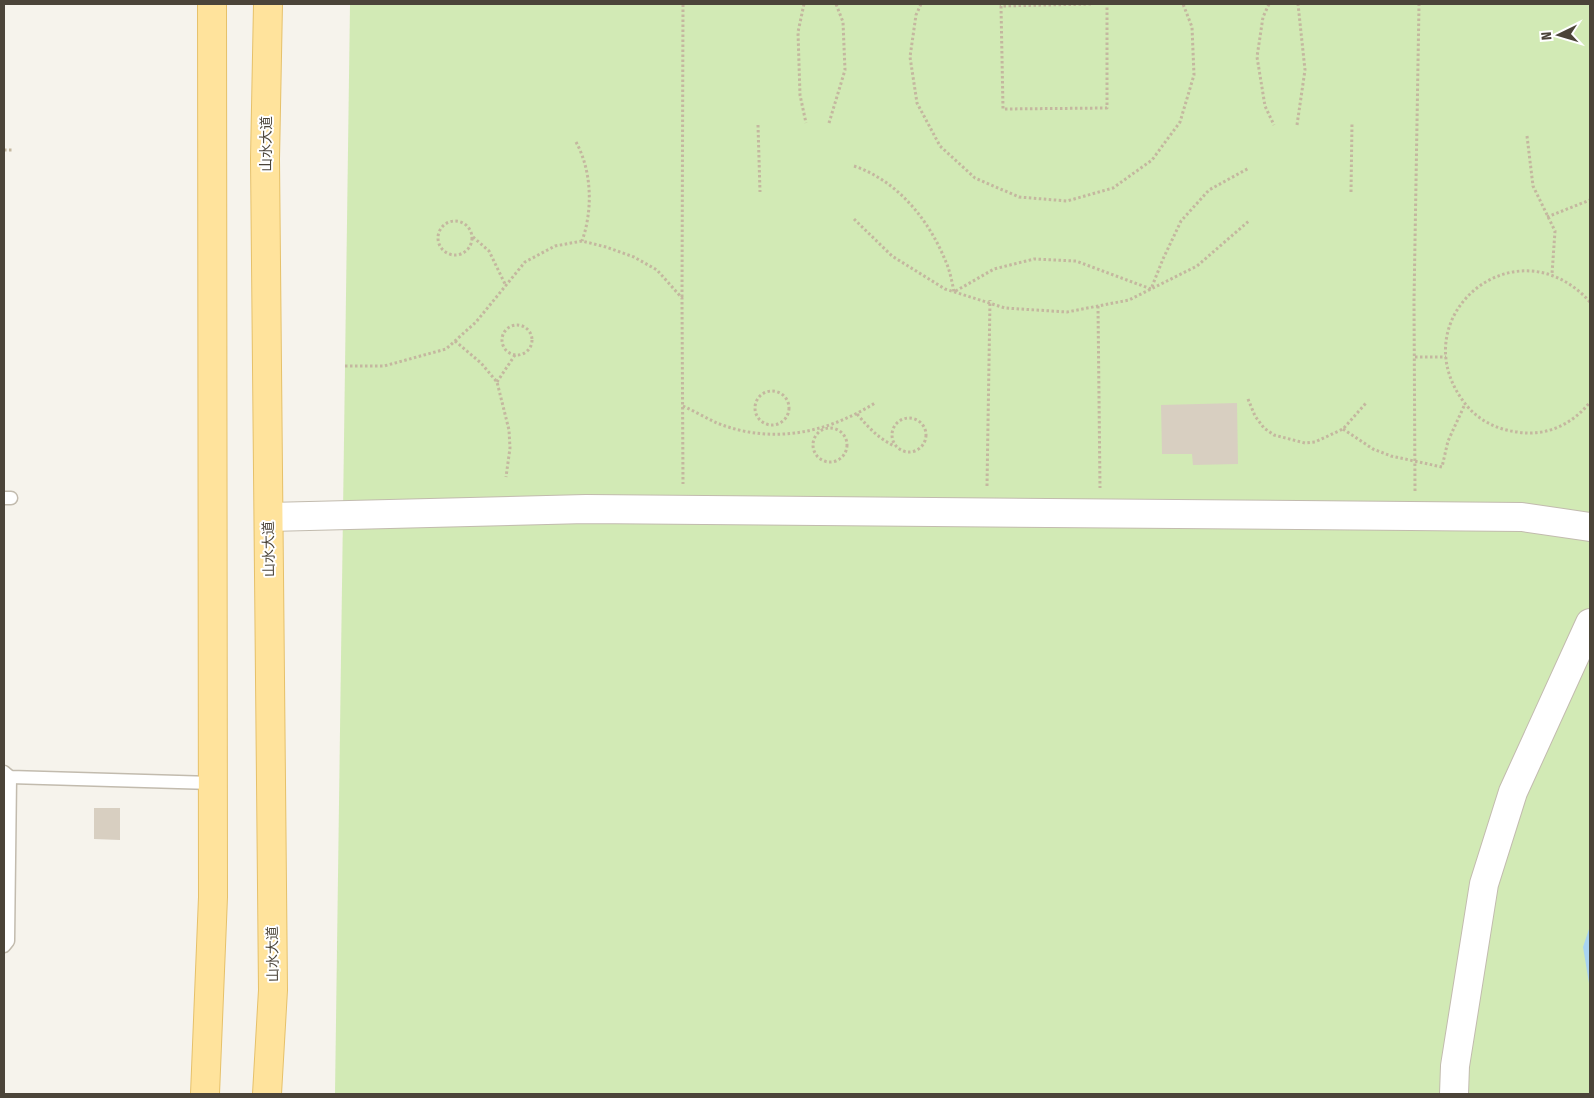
<svg xmlns="http://www.w3.org/2000/svg" width="1594" height="1098" viewBox="0 0 1594 1098" font-family="'Fira Sans Condensed','Noto Sans SC',sans-serif">
	<style>
		.green { fill: #d2eab5 }
		.water { fill: #a9d4f2 }
		.building { fill: #d8cfc1 }
		.lines { fill: none; stroke-linecap: round; stroke-linejoin: round }
		.service-casing { stroke: #c2bbae; stroke-width: 15 }
		.tertiary-casing { stroke: #c2bbae; stroke-width: 30 }
		.primary-casing { stroke: #e6c16a; stroke-width: 30 }
		.path { stroke: #c4b79f; stroke-width: 3; stroke-dasharray: 2.5 2.5; stroke-linecap: butt }
		.service { stroke: #fff; stroke-width: 12 }
		.tertiary { stroke: #fff; stroke-width: 28 }
		.primary { stroke: #ffe39c; stroke-width: 28 }
		.labels { text-anchor: middle; dominant-baseline: central; stroke-width: 4; stroke-linejoin: round; paint-order: stroke }
		.street-label { font-size: 14px; fill: #4b4439; stroke: #fff }
	</style>
	<rect width="100%" height="100%" fill="#f6f3ec"/>
	<!-- green -->
	<polygon class="green" points="350,4 1590,4 1590,1094 335,1094"/>
	<!-- water -->
	<polygon class="water" points="1590,926 1590,989 1583,947"/>
	<!-- building -->
	<g class="building">
		<polygon points="1237,403 1238,464 1193,465 1192,454 1162,454 1161,405"/>
		<polygon points="94,808 120,808 120,840 94,839"/>
	</g>
	<g class="lines">
		<defs>
			<g id="service">
				<polyline points="4,498 11,498"/>
				<polyline points="4,772 10,777 212,783"/>
				<polyline points="4,946 8,941 10,777"/>
			</g>
			<g id="tertiary">
				<polyline points="269,517 586,509 1522,517 1590,527"/>
				<polyline points="1454,1094 1455,1066 1484,884 1513,792 1590,623"/>
			</g>
			<g id="primary">
				<polyline points="205,1094 213,897 212,4"/>
				<polyline points="267,1094 273,990 265,159 268,4"/>
			</g>
		</defs>
		<!-- service casing -->
		<use href="#service" class="service-casing"/>
		<!-- tertiary casing -->
		<use href="#tertiary" class="tertiary-casing"/>
		<!-- primary casing -->
		<use href="#primary" class="primary-casing"/>
		<!-- path -->
		<g class="path">
			<polyline points="804,4 798,32 800,95 806,123"/>
			<polyline points="921,4 916,15 910,57 917,103 940,146 975,178 1019,197 1067,201 1113,188 1152,160 1180,122 1194,75 1192,27 1183,4"/>
			<polyline points="1091,4 1001,6 1003,109 1107,108 1107,4"/>
			<polyline points="1269,4 1263,17 1257,57 1265,106 1274,125"/>
			<polyline points="829,123 845,70 843,22 836,4"/>
			<polyline points="758,125 760,192"/>
			<polyline points="1297,125 1305,70 1298,4"/>
			<polyline points="1527,136 1533,186 1555,231 1552,274"/>
			<path d="M576,142C592,171 593,210 582,241"/>
			<polyline points="4,150 13,150"/>
			<path d="M854,166C898,181 929,220 946,262C950,271 952,282 954,292L994,269L1034,259L1076,261L1151,289L1163,259L1181,221L1209,190L1249,168"/>
			<polyline points="1351,192 1352,123"/>
			<polyline points="1547,217 1590,200"/>
			<polyline points="854,219 892,256 945,289 1005,308 1067,312 1129,300 1197,266 1250,220"/>
			<circle cx="455" cy="238" r="17"/>
			<polyline points="473,237 489,251 506,286"/>
			<polyline points="682,297 683,4"/>
			<path d="M1590,302C1517,221 1404,314 1461,398C1474,418 1494,429 1517,432C1546,437 1573,424 1590,402"/>
			<polyline points="1098,306 1100,488"/>
			<circle cx="517" cy="340" r="15"/>
			<polyline points="455,341 481,363 497,382 509,430 510,448 506,477"/>
			<polyline points="1415,357 1446,357"/>
			<polyline points="345,366 384,366 446,349 476,322 525,262 555,246 582,241 606,247 634,257 657,270 682,298 683,484"/>
			<polyline points="497,382 515,355"/>
			<circle cx="772" cy="408" r="17"/>
			<polyline points="1248,399 1255,416 1264,428 1274,435 1305,443 1315,442 1343,429 1366,403"/>
			<path d="M683,406C694,411 706,418 717,423C772,445 827,433 875,403"/>
			<path d="M857,414C870,429 877,437 894,446"/>
			<circle cx="909" cy="435" r="17"/>
			<circle cx="830" cy="445" r="17"/>
			<polyline points="1343,429 1373,449 1391,456 1442,467 1448,441 1465,404"/>
			<polyline points="987,486 990,300"/>
			<polyline points="1415,491 1414,301 1419,4"/>
		</g>
		<!-- service -->
		<use href="#service" class="service"/>
		<!-- tertiary -->
		<use href="#tertiary" class="tertiary"/>
		<!-- primary -->
		<use href="#primary" class="primary"/>
	</g>
	<g class="labels">
		<!-- street labels -->
		<g class="street-label">
			<text transform="translate(266 144) rotate(-90)">山水大道</text>
			<text transform="translate(269 549) rotate(-91)">山水大道</text>
			<text transform="translate(273 954) rotate(-91)">山水大道</text>
		</g>
	</g>
	<!-- border -->
	<rect width="1594" height="1098" fill="none" stroke="#4b4439" stroke-width="10"/>
	<!-- north arrow -->
	<g transform="translate(1559 35) rotate(265)" stroke="#ffffff" stroke-width="4" paint-order="stroke">
	<path d="M0-4L9 19L0 12L-9 19Z" fill="#4b4439"/>
	<text y="-8" font-size="14" font-weight="bold" text-anchor="middle" fill="#4b4439">N</text>
	</g>
</svg>
